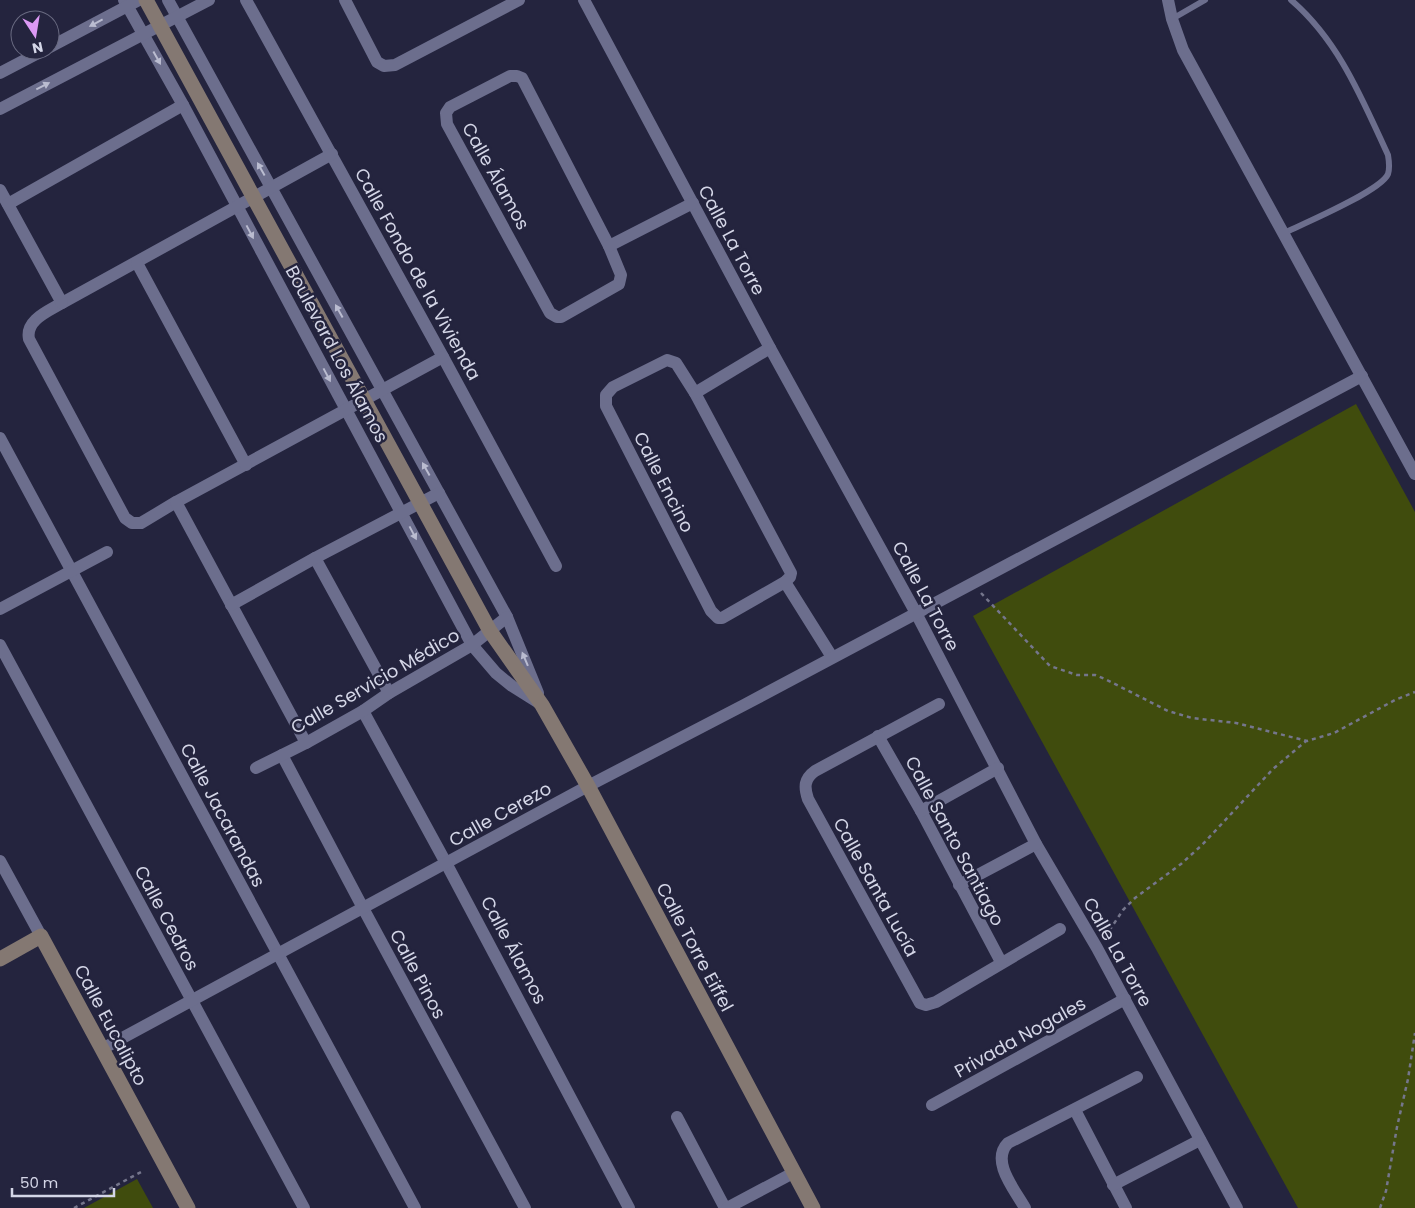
<svg xmlns="http://www.w3.org/2000/svg" width="1415" height="1208" viewBox="0 0 1415 1208" font-family="Poppins,sans-serif">
	<style>
		.green { fill: #404c0d }
		.lines { fill: none; stroke-linecap: round; stroke-linejoin: round }
		.path { stroke: #75768c; stroke-width: 2.5; stroke-dasharray: 4 4; stroke-linecap: butt }
		.lane { stroke: #6c6e8d; stroke-width: 6 }
		.street { stroke: #6c6e8d; stroke-width: 12 }
		.secondary { stroke: #847872; stroke-width: 15 }
		.oneway { fill: #babcd0 }
		.labels { text-anchor: middle; dominant-baseline: central; stroke-width: 5; stroke-linejoin: round; paint-order: stroke }
		.street-label { font-size: 18px; fill: #d4d6e7; stroke: #24243e }
	</style>
	<rect width="100%" height="100%" fill="#24243e"/>
	<!-- green -->
	<g class="green">
		<polygon points="1356,404 1415,512 1415,1208 1298,1208 973,616"/>
		<polygon points="137,1179 153,1208 84,1208"/>
	</g>
	<g class="lines">
		<!-- path -->
		<g class="path">
			<polyline points="981,593 1050,666 1077,675 1095,675 1105,679 1168,711 1192,718 1236,723 1307,741 1334,733 1395,700 1415,692"/>
			<polyline points="1105,937 1123,910 1135,898 1181,864 1202,845 1273,769 1306,741"/>
			<polyline points="74,1208 141,1172"/>
			<polyline points="1380,1208 1386,1191 1397,1127 1408,1079 1415,1033"/>
		</g>
		<!-- lane -->
		<g class="lane">
			<polyline points="1172,19 1205,0"/>
			<path d="M1284,233C1303,224 1381,191 1388,174C1390,168 1389,161 1388,155C1362,99 1339,41 1291,0"/>
		</g>
		<!-- street -->
		<g class="street">
			<polyline points="124,0 183,105 472,645 496,673 512,686 539,703"/>
			<polyline points="168,0 507,617 538,693"/>
			<polyline points="246,0 443,357 556,566"/>
			<polyline points="345,0 377,62 384,66 395,65 519,0"/>
			<polyline points="584,0 770,348 916,613 1036,844 1097,948 1237,1208"/>
			<polyline points="1168,0 1172,19 1183,50 1415,474"/>
			<polyline points="50,47 139,0"/>
			<polyline points="0,73 44,50"/>
			<polygon points="510,76 517,76 522,78 609,246 621,275 619,284 561,317 557,317 550,313 447,124 446,113 450,107"/>
			<polyline points="0,109 209,0"/>
			<path d="M332,154L62,303C49,311 25,320 29,339L125,518L132,523H141L176,502L443,357"/>
			<polyline points="0,190 62,303"/>
			<polyline points="8,204 183,105"/>
			<polyline points="609,246 693,203"/>
			<polyline points="137,263 246,465"/>
			<polygon points="667,360 676,363 695,393 791,573 790,577 785,582 722,618 718,618 711,611 606,406 606,395 613,387"/>
			<polyline points="695,393 770,348"/>
			<polyline points="0,438 415,1208"/>
			<polyline points="176,502 306,743"/>
			<polyline points="315,558 389,693"/>
			<polyline points="785,582 832,657"/>
			<polyline points="231,605 315,558 439,493"/>
			<polyline points="0,609 107,552"/>
			<polyline points="0,645 304,1208"/>
			<path d="M939,704L815,771C804,779 804,787 808,799L920,1003L926,1005L936,1002L1060,929"/>
			<polyline points="363,711 446,863 629,1208"/>
			<polyline points="878,736 921,811 1001,962"/>
			<polyline points="282,755 363,908 525,1208"/>
			<polyline points="256,768 306,743 363,711 389,693 472,645 507,617"/>
			<polyline points="921,811 998,768"/>
			<polyline points="0,861 41,936"/>
			<polyline points="959,885 1036,844"/>
			<polyline points="102,1049 588,786 744,705 1362,376"/>
			<polyline points="932,1105 1125,999"/>
			<polyline points="1075,1110 1126,1208"/>
			<polyline points="677,1117 725,1208"/>
			<polyline points="1113,1185 1200,1140"/>
			<polyline points="727,1208 793,1173"/>
			<path d="M1025,1208C1015,1190 990,1161 1008,1143L1137,1077"/>
		</g>
		<!-- secondary -->
		<g class="secondary">
			<polyline points="146,0 490,631 542,705 588,786 813,1208"/>
			<polyline points="0,959 41,936 188,1208"/>
		</g>
	</g>
	<!-- one-way arrows -->
	<defs><path id="oneway-solid" d="M-6-.8H1V-3.2L6.5 0L1 3.2V.8H-6Z" transform="scale(1.25)"/></defs>
	<g class="oneway">
		<use href="#oneway-solid" transform="translate(96 23) rotate(152)"/>
		<use href="#oneway-solid" transform="translate(157 58) rotate(61)"/>
		<use href="#oneway-solid" transform="translate(43 86) rotate(-27)"/>
		<use href="#oneway-solid" transform="translate(261 169) rotate(-119)"/>
		<use href="#oneway-solid" transform="translate(250 232) rotate(62)"/>
		<use href="#oneway-solid" transform="translate(339 311) rotate(-119)"/>
		<use href="#oneway-solid" transform="translate(327 375) rotate(62)"/>
		<use href="#oneway-solid" transform="translate(426 469) rotate(-119)"/>
		<use href="#oneway-solid" transform="translate(413 533) rotate(62)"/>
		<use href="#oneway-solid" transform="translate(525 659) rotate(-113)"/>
	</g>
	<g class="labels">
		<!-- street labels -->
		<g class="street-label">
			<text transform="translate(496 176) rotate(61)">Calle Álamos</text>
			<text transform="translate(732 240) rotate(62)">Calle La Torre</text>
			<text transform="translate(418 274) rotate(61)">Calle Fondo de la Vivienda</text>
			<text transform="translate(337 354) rotate(62)">Boulevard Los Álamos</text>
			<text transform="translate(664 482) rotate(63)">Calle Encino</text>
			<text transform="translate(926 596) rotate(62)">Calle La Torre</text>
			<text transform="translate(375 681) rotate(-30)">Calle Servicio Médico</text>
			<text transform="translate(500 814) rotate(-29)">Calle Cerezo</text>
			<text transform="translate(223 815) rotate(62)">Calle Jacarandas</text>
			<text transform="translate(955 841) rotate(62)">Calle Santo Santiago</text>
			<text transform="translate(876 887) rotate(61)">Calle Santa Lucía</text>
			<text transform="translate(167 918) rotate(62)">Calle Cedros</text>
			<text transform="translate(695 947) rotate(62)">Calle Torre Eiffel</text>
			<text transform="translate(514 950) rotate(62)">Calle Álamos</text>
			<text transform="translate(1118 952) rotate(61)">Calle La Torre</text>
			<text transform="translate(418 974) rotate(62)">Calle Pinos</text>
			<text transform="translate(111 1025) rotate(62)">Calle Eucalipto</text>
			<text transform="translate(1020 1037) rotate(-29)">Privada Nogales</text>
		</g>
	</g>
	<!-- north arrow -->
	<g transform="translate(35 35) rotate(168)"><circle r="24" fill="#24243e" stroke="#6a6b82"/>
	<path d="M0-4L9 19L0 12L-9 19Z" fill="#dc99f4"/>
	<text y="-8" font-size="14" font-weight="bold" text-anchor="middle" fill="#d4d6e7">N</text>
	</g>
	<!-- scale -->
	<path d="M12 1188v8h102v-8" fill="none" stroke="#d4d6e7" stroke-width="2.5"/>
	<text x="20" y="1188" font-size="15" fill="#d4d6e7" stroke="#24243e" stroke-width="4" paint-order="stroke">50 m</text>
</svg>
